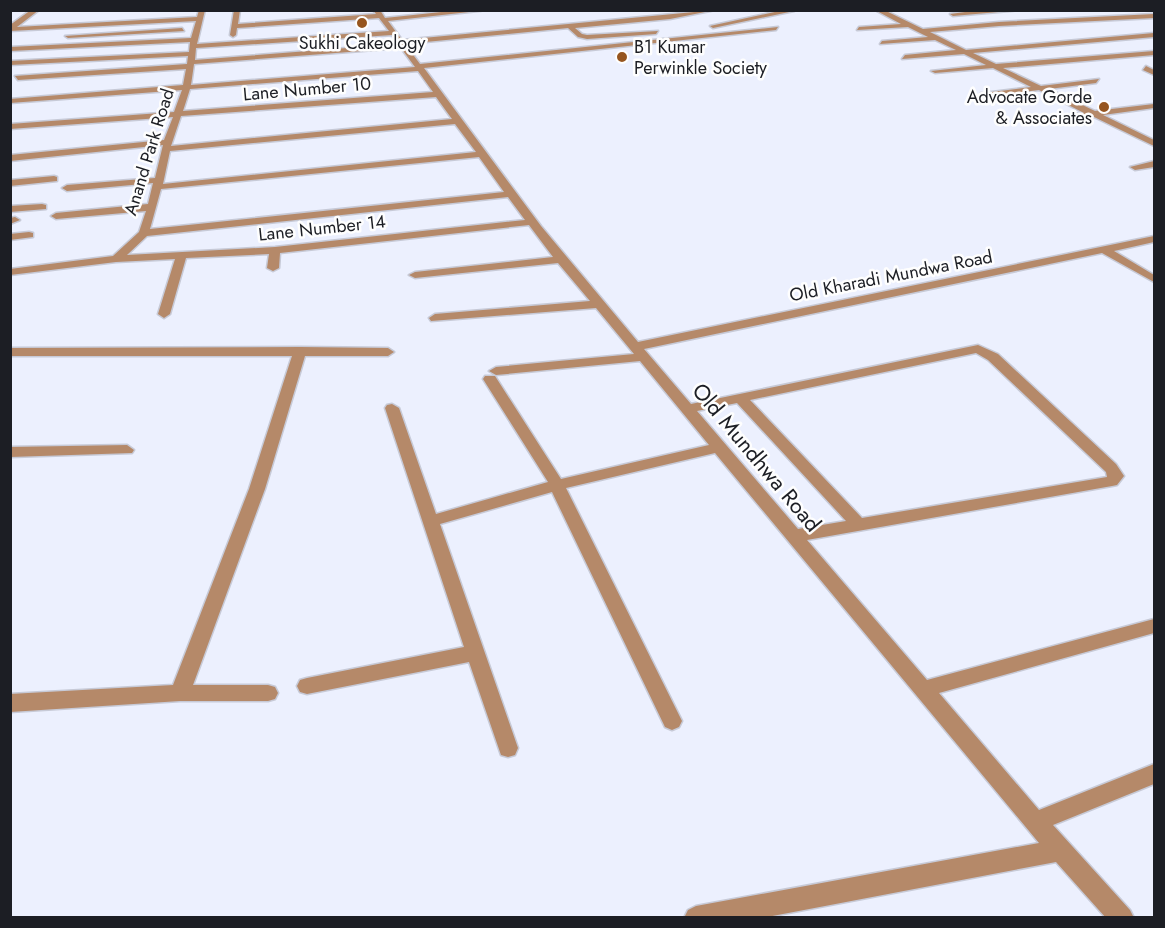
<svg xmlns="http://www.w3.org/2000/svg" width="1165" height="928" viewBox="0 0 1165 928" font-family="Jost,sans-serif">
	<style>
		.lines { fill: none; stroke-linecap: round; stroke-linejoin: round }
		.minor-casing { stroke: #c7cad7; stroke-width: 3 }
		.minor { fill: #b58969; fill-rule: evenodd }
		.poi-dot { fill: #96551f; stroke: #fefefe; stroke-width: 2 }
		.labels { text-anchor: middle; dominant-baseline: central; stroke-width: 5; stroke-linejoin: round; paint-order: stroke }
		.far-poi-label { font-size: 18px; fill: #1c1e24; stroke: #fefefe }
		.far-street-label { font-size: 18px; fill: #1c1e24; stroke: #fefefe }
		.street-label { font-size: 22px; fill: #1c1e24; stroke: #fefefe }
	</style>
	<rect width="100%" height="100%" fill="#ecf0fe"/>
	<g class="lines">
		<defs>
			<g id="minor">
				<path d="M31,10H39L17,27L197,17L199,10H205L197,44L389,31L379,18L237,28L236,35L233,37L230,35L234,10H240L238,24L376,14L373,10H380L385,18L460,10H487L388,21L402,40L715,10L670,19L575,28L582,34L587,35L658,31L656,34L587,39L578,37L568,28L405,44L420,64L778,27L776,30L424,68L541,226L638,342L1154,236V242L1114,251L1154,275V282L1102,253L644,349L691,404L978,345L998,354L1116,464L1124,476L1117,485L1112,486L807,540L927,680L1154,619V633L939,693L1039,810L1154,764V784L1053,825L1130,910L1134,918H1106L1056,862L762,918H684L688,910L696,906L1039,843L715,453L566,488L679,715L682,721L679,727L672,730L665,727L552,492L440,524L518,748L515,755L508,757L501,755L469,662L307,694L300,692L297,686L300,680L307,678L464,647L385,408L387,405L392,404L399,408L436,514L548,482L483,379L485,376H495L561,479L709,445L640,361L496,375L489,371L496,367L634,354L596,308L431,321L429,318L435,314L590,301L558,263L415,278L409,275L415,272L553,257L529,225L280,253L279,268L273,271L267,268L269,254L186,258L170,314L164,318L158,314L175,259L116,262L10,275V269L113,256L139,232L146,211L56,219L51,216L56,213L148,204L153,183L67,191L62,188L67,185L155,178L163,145L10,161V155L164,140L173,117L10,129V124L174,112L182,90L10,103V99L183,85L186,69L18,80L15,76L187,64L188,56L10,65V61L189,52L190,42L10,51V47L191,38L196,21L10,31V25ZM392,35L398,44L195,60L196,48ZM401,48L415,67L191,85L194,64ZM418,71L433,92L183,111L190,89ZM436,97L452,119L171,146L181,116ZM455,124L476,152L163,184L170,151ZM479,157L504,192L150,229L161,189ZM508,197L525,220L275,247L127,255L147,236ZM976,353L988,360L1106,472L1107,477L862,518L750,400ZM737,403L846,521L798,529L697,411Z"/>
				<polygon points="784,10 794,11 713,28 710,26"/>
				<polygon points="875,10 884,10 923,29 999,22 1154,14 1154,18 999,26 930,32 966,50 1154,33 1154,37 973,53 996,64 1154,51 1154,55 1003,68 1041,86 1099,79 1096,83 1049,89 1095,111 1154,104 1154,108 1103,115 1154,140 1154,146 1092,116 1035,123 1035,119 1038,118 1084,113 1039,90 981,97 981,93 984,93 1031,87 993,68 935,73 931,71 986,65 964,54 902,59 905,55 956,50 935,40 880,44 882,41 928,37 908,27 857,30 859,27 901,24"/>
				<polygon points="980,10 1022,10 953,16 950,14"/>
				<polygon points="182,28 184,31 68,38 65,36"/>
				<polygon points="1146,66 1154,70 1154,75 1143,70"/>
				<polygon points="1154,161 1154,167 1135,170 1130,167"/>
				<polygon points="54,176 57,177 57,181 10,186 10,180"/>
				<polygon points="42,204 46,205 46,209 10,212 10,206"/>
				<polygon points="10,218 15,217 20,220 10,224"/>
				<polygon points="29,232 33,233 33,237 10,240 10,234"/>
				<polygon points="300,347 388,348 394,352 388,356 305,356 265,489 193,685 268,685 275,687 278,693 275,699 268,701 180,701 10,712 10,694 173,685 249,489 292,356 10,356 10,348"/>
				<polygon points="127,445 134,450 132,453 10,457 10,447"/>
			</g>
		</defs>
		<!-- minor casing -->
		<use href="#minor" class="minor-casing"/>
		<!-- minor -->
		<use href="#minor" class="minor"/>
	</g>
	<!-- markers -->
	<g class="poi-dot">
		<circle cx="362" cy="23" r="6"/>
		<circle cx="622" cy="57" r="6"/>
		<circle cx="1104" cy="107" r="6"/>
	</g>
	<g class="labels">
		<!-- far-poi labels -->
		<g class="far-poi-label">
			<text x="362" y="43">Sukhi Cakeology</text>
			<text x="634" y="47" text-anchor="start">B1 Kumar<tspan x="634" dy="21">Perwinkle Society</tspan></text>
			<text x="1092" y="97" text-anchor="end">Advocate Gorde<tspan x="1092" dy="21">&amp; Associates</tspan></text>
		</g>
		<!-- far-street labels -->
		<g class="far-street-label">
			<text transform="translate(307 89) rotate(-5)">Lane Number 10</text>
			<text transform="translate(149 152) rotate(-73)">Anand Park Road</text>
			<text transform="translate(322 228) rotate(-6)">Lane Number 14</text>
			<text transform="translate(891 276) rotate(-11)">Old Kharadi Mundwa Road</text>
		</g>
		<!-- street labels -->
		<g class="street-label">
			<text transform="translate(757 457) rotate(50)">Old Mundhwa Road</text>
		</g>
	</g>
	<!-- border -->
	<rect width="1165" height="928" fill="none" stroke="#1c1e24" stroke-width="24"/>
</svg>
